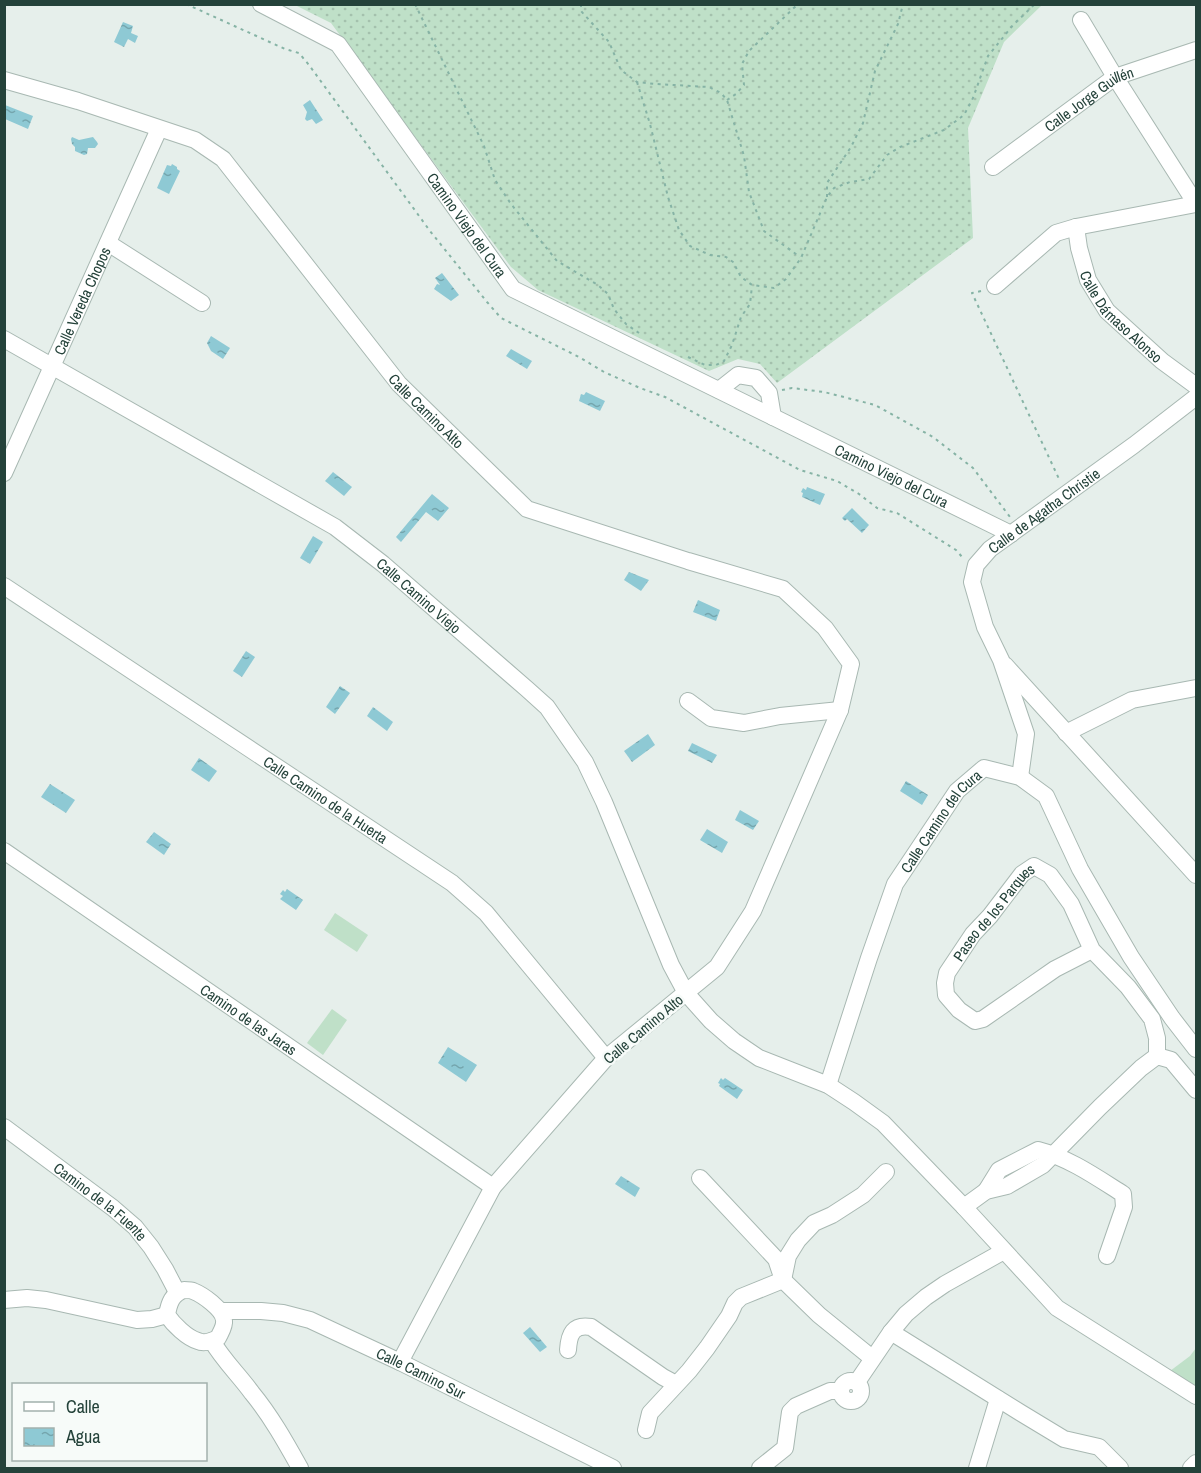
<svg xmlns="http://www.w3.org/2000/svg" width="1201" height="1473" viewBox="0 0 1201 1473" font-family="'Archivo Narrow',sans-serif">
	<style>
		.grass { fill: url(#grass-dots) }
		.garden { fill: #bfe0c8 }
		.water { fill: url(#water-ripples) }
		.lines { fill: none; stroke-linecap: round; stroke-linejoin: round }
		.minor-casing { stroke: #a8b8b2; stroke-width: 18 }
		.path { stroke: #86b3a5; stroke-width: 2; stroke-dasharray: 3 4.5; stroke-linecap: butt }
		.minor { stroke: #fff; stroke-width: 16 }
		.labels { text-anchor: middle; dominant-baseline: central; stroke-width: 5; stroke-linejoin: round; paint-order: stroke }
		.street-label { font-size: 15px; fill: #24423a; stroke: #f7fbf9 }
	</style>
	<defs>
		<pattern id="grass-dots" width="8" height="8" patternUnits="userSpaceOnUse" patternTransform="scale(1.5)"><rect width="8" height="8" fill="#bfe0c8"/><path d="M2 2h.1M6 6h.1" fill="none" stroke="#a4c1ad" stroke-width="1.8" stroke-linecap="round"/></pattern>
		<pattern id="water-ripples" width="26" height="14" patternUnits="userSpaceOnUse" patternTransform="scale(1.5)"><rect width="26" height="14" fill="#8ec9d4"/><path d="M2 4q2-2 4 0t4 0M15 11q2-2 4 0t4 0" fill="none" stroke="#74a5ad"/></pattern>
	</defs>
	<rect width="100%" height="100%" fill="#e6efeb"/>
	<!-- grass -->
	<polygon class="grass" points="295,5 1042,5 1004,42 968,128 973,238 777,383 760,364 738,359 709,371 538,290 511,267 331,23"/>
	<!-- garden -->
	<g class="garden">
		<polygon points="335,913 368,935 357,952 324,930"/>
		<polygon points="332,1009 347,1020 323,1055 307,1043"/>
		<polygon points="1196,1348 1196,1387 1170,1371 1190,1356"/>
	</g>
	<!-- water -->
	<g class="water">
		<polygon points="123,22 133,26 131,33 138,36 135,43 128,39 124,47 114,42"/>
		<polygon points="310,100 323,120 316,124 312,119 307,121 305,119 307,112 303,105"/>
		<polygon points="5,105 33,116 28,129 5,119"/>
		<polygon points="72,137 79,140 93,137 97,142 98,144 95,148 88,148 87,154 84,155 75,151 75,147 72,144 71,139"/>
		<polygon points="172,164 177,167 177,169 180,171 169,194 157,188 167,165 171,166"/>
		<polygon points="442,273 459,295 451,301 434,289 437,284 440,285 435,278"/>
		<polygon points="211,336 230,348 223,359 211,351 207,343"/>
		<polygon points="511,349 532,361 527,369 506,356"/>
		<polygon points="586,392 605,401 600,411 579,401 581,394 584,395"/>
		<polygon points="333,472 352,487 344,496 325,481"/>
		<polygon points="807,487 825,494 820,505 802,497 803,493 801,492 803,488 806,490"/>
		<polygon points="432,494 449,508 438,521 426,512 401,542 396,537"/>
		<polygon points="852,508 869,525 862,533 847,519 845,521 842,518"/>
		<polygon points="313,536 323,542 310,564 300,558"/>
		<polygon points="629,572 649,580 641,591 624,580"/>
		<polygon points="698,600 720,610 716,621 693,612"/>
		<polygon points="246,651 255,657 242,677 233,671"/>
		<polygon points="340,686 350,693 335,714 326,707"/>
		<polygon points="373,707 393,722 387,731 367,716"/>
		<polygon points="648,734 655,745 632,762 624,751"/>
		<polygon points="692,743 717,755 712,763 688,751"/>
		<polygon points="199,758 217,771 209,782 191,770"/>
		<polygon points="906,781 928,795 922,805 900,791"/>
		<polygon points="50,784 75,800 66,813 41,797"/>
		<polygon points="740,810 759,821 753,830 735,820"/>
		<polygon points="707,829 728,842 722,853 700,840"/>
		<polygon points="154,832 171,844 164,855 146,842"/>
		<polygon points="287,889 303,900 296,910 280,899 283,896 280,894 283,890 285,892"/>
		<polygon points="448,1047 477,1065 466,1082 438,1063"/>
		<polygon points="721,1078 723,1080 725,1078 743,1090 737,1099 719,1086 720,1084 718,1083"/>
		<polygon points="621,1176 640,1188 635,1197 615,1184"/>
		<polygon points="530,1327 547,1347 540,1352 523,1333"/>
	</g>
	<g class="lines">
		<defs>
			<g id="minor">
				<path id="s1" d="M261,4L338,44L513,289L1011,534"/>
				<polyline points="1081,20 1115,77 1196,204"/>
				<path id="s2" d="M4,80L78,101L195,140L223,159L399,384L527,509L688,561L783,589L825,628L851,664L840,710L753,911L717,967L606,1058L493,1187L400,1362"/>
				<path id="s3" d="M993,167L1115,77L1196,50"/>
				<path id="s4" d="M1076,227L1079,248L1088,280L1107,311L1162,361L1196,386"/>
				<polyline points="108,243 202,303"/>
				<polyline points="995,286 1056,233 1076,227 1196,204"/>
				<path id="s5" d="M4,339L335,527L383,564L527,689L547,707L585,762L604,802L671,965L686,993L711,1021L734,1041L759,1058L828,1085L854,1102L883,1123L964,1207L1057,1308L1196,1396"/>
				<polyline points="719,390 738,375 756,378 769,393 773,417"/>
				<path id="s6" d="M4,473L159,129"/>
				<path id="s7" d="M4,586L452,883L486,913L606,1058"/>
				<polyline points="1005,665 1196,875"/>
				<polyline points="688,701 711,718 744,723 780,716 840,710"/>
				<polyline points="1066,733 1132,700 1196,688"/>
				<path id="s8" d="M1020,777L1026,734L1001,660L985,627L972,582L976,565L990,549L1134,445L1196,397"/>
				<path id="s9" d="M4,851L493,1187"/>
				<path id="s10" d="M1092,950L1055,969L983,1019L975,1021L959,1010L946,995L945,983L947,973L973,934L990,916L1022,874L1034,866L1050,875L1071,904L1092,950L1128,987L1152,1019L1157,1038V1056"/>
				<path id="s11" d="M828,1085L869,958L895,884L957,791L984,768L1020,777L1046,796L1080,869L1131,957L1172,1018L1196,1049"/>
				<path id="s12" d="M4,1127L113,1208L135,1227L151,1247L165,1269L177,1292"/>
				<polyline points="700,1178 776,1259 783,1280 819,1315 872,1358"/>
				<path d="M986,1191L999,1170L1038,1150C1069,1158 1096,1177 1123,1194L1124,1207L1107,1256"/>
				<polyline points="964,1207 986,1191 1007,1186 1043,1165 1100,1107 1141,1068 1157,1056 1171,1060 1196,1090"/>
				<path d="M184,1290C186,1290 191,1290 193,1291C203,1295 223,1309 224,1320C225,1327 220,1333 218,1338C212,1341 204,1344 198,1341C187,1338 173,1324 167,1315C169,1303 172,1294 184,1290Z"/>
				<polyline points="4,1300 27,1298 46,1300 137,1320 152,1319 167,1315"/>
				<path id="s13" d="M221,1311H261L283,1313L310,1320L400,1362L613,1468"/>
				<polyline points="891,1332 1021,1413 1064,1439 1099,1447 1120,1468"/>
				<path d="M212,1341C223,1360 239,1375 252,1393C271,1416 286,1443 300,1468"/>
				<path d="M568,1350C569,1334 573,1324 591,1327L663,1377L676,1384"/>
				<circle cx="851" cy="1391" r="10"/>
				<polyline points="857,1382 891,1332 906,1314 926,1297 945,1284 1004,1251"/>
				<polyline points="646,1430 650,1413 689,1371 707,1348 729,1316 735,1303 741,1297 783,1280 788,1256 798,1240 814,1223 832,1215 863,1195 886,1172"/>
				<polyline points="760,1468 785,1448 790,1412 796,1406 830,1391 841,1391"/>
				<polyline points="977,1468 998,1399"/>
				<polyline points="1191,1468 1196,1463"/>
			</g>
		</defs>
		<!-- minor casing -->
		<use href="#minor" class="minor-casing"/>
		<!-- path -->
		<g class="path">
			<polyline points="186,4 285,49 299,53 309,65 430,231 487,302 501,318 579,357 604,372 640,388 665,397 800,470 837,481 859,494 877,508 897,513 956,550 963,558"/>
			<polyline points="415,4 484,146 495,180 511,204 557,261 598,285 608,294 614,309 626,324 639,333"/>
			<polyline points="581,4 581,11 609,42 621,70 637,82 656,84 709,87 721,93 727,100 744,156 749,192 764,231 800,257"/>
			<polyline points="637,82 650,124 668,197 679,230 690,246 710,255 726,257 733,262 741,277 752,285 774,288 786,279 801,258 827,197 834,188 850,182 869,179 887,155 900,147 944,130 964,115 973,98 988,56 1013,25 1035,4"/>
			<polyline points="727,100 736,94 744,85 742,64 749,51 798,4"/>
			<polyline points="827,197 827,183 851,147 863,123 875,71 898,24 903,4"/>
			<polyline points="981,291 972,293 1060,481"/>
			<polyline points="688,357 705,365 716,365 724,361 732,345 741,317 750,304 752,286"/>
			<polyline points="782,390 792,388 824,392 875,405 933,437 973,468 1010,517"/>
		</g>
		<!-- minor -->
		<use href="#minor" class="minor"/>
	</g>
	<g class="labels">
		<!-- street labels -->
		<g class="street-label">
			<text stroke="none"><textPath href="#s3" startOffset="118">Calle Jorge Guillén</textPath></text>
			<text stroke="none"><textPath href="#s1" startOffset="309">Camino Viejo del Cura</textPath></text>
			<text stroke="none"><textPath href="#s6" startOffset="189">Calle Vereda Chopos</textPath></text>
			<text stroke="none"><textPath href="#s4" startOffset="104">Calle Dámaso Alonso</textPath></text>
			<text stroke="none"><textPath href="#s2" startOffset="558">Calle Camino Alto</textPath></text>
			<text stroke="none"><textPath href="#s1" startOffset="810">Camino Viejo del Cura</textPath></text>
			<text stroke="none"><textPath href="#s8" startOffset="310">Calle de Agatha Christie</textPath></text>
			<text stroke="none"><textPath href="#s5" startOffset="489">Calle Camino Viejo</textPath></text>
			<text stroke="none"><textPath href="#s7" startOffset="386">Calle Camino de la Huerta</textPath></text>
			<text stroke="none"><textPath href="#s11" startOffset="290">Calle Camino del Cura</textPath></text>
			<text stroke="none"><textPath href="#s10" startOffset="276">Paseo de los Parques</textPath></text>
			<text stroke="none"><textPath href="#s9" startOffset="297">Camino de las Jaras</textPath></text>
			<text transform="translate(643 1029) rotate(-40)">Calle Camino Alto</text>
			<text stroke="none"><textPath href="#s12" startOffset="122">Camino de la Fuente</textPath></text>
			<text stroke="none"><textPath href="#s13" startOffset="213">Calle Camino Sur</textPath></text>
		</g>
	</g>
	<!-- border -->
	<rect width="1201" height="1473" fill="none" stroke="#24423a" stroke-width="12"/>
	<!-- legend -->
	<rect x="12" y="1383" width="195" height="78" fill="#f7fbf9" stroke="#a3b1ad" stroke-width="1.5"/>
	<rect x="24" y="1402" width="30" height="9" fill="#ffffff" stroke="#a3b1ad" stroke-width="1.5"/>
	<text x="66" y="1413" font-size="18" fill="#24423a">Calle</text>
	<rect x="24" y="1428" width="30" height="18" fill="url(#water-ripples)" stroke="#a3b1ad" stroke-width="1.5"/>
	<text x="66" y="1443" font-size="18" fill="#24423a">Agua</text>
</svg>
